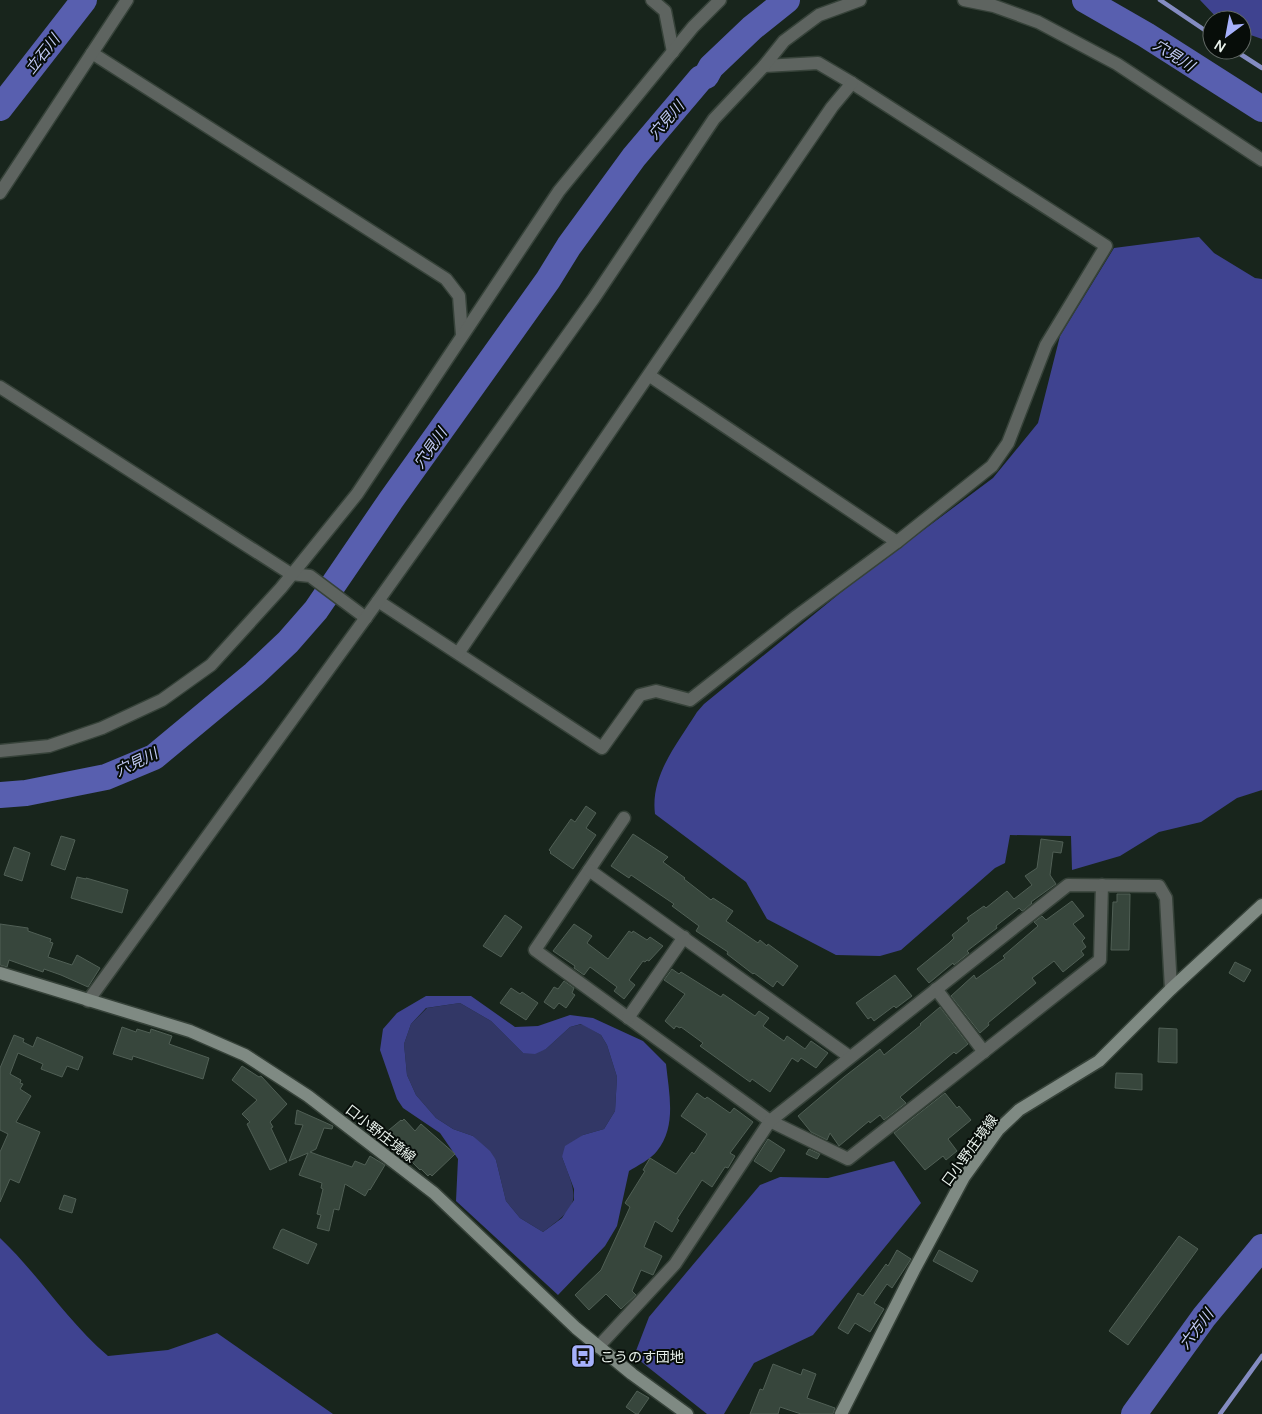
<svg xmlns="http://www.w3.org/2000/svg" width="1262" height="1414" viewBox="0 0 1262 1414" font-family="Manrope,'Noto Sans JP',sans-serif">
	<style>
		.green { fill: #323766 }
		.forest { fill: #3f4390; fill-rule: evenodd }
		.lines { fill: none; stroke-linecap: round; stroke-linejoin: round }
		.stream { stroke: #848cc2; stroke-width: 4.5 }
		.river { stroke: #585faf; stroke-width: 26 }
		.building { fill: #37463c; stroke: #505f55 }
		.street-casing { stroke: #364239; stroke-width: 15 }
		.secondary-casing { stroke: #364239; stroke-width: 15 }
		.street { stroke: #5e6460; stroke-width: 12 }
		.secondary { stroke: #7f8a83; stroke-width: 12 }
		.labels { text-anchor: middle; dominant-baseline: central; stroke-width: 4; stroke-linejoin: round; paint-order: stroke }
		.street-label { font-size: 14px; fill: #ebf4ee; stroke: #070d09 }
		.poi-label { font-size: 14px; fill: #ebf4ee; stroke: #070d09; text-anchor: start }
		.water-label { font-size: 15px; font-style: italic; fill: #c1c9f4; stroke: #070d09 }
	</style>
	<rect width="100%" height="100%" fill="#18251c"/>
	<!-- green -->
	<path class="green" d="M460,1003L491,1021L523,1053L546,1049L570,1027L582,1024L601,1035L607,1045L617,1077L615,1111L604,1129L583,1135L562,1157C578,1199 582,1204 543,1232L520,1218L506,1201L496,1160L473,1136L453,1129L436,1118L416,1095L407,1075L404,1044L411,1024L427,1008Z"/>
	<!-- forest -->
	<g class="forest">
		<polygon points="1200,0 1262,0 1262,39 1242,32 1242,20 1219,20"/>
		<path d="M1199,237L1214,253L1255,278L1262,279V790L1237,798L1201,822L1159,832L1120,856L1072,870L1071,836L1010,835L1005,863L995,868L901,950L880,956L836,955L767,919L746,882L655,814C650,775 678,743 697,712L704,704L850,585L993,478L1038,423L1060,336L1114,248Z"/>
		<path d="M426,996H471L515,1027L538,1026L570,1015L593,1018L643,1041L666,1064C669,1093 677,1127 657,1151C651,1159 637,1166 629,1171L617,1226L605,1246L558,1295L456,1201L458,1159L440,1133L403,1108L397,1099L380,1050L383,1029L397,1013ZM460,1003L491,1021L523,1053L535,1054L546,1049L570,1027L581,1024L601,1035L607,1045L617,1077L615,1111L604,1129L583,1135L565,1146L562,1157L574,1189V1200L562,1218L543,1232L520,1218L506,1201L496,1160L490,1151L473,1136L453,1129L436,1118L416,1095L407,1075L404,1044L411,1024L426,1008Z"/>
		<polygon points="894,1161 921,1203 813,1335 754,1363 724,1414 707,1414 634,1356 649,1317 760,1185 780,1177 828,1178"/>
		<path d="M0,1238C39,1275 67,1321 108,1356L168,1350L217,1333L333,1414H0Z"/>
	</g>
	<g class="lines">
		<!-- stream -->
		<g class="stream">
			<polyline points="1160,0 1212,35"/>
			<polyline points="1234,50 1262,68"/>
			<polyline points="1220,1414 1262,1356"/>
		</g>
		<!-- river -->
		<g class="river">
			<polyline points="1085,0 1146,35 1262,109"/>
			<polyline points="0,108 84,0"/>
			<polyline points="0,795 26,793 106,777 154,757 254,674 288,642 316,610 391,500 548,280 569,246 634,157 701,78 706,76 711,67 752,28 787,0"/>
			<polyline points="1134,1414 1204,1317 1262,1247"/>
		</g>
	</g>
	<!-- building -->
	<g class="building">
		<polygon points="586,806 596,813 586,828 596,835 573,869 550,853 551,852 549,850 571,819 575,822"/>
		<polygon points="633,834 668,857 663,862 685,878 684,879 711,900 713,898 733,911 726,921 758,943 760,940 767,946 768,944 798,966 783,986 777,981 773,987 754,973 753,974 727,954 728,952 696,931 699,926 672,906 674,904 631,875 629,878 611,866"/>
		<polygon points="61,836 75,840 65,870 51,865"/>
		<polygon points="1041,839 1063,842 1061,853 1053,852 1050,875 1056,884 1031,902 1032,903 1024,910 1022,911 1019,908 996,926 997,928 967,951 969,953 954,965 953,963 929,983 917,969 949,943 954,938 952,935 969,921 967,918 984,906 986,908 1007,891 1014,899 1032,885 1025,876 1037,868"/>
		<polygon points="14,847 30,853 22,881 4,875"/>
		<polygon points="77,877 86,879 86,878 128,890 122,913 71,898"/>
		<polygon points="1117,894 1130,894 1129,950 1111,950 1113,902 1117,902"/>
		<polygon points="1072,901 1084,916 1073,924 1085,938 1082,941 1086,947 1081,951 1084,955 1063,972 1054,961 1032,978 1036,983 988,1023 989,1025 980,1033 951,996 974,975 976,979 1005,958 1003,956 1038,926 1034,922 1042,916 1046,920"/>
		<polygon points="505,915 522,927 501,957 483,946"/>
		<polygon points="0,924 28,928 28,931 51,939 50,942 53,943 48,957 72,965 77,955 100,968 88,987 61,975 44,969 43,972 9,960 7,967 0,965"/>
		<polygon points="574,924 592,936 587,943 608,959 629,931 632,933 633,931 647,940 650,937 663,946 649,961 647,960 645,962 643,961 629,980 635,985 624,999 614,991 617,987 590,967 584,975 574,968 575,966 553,951"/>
		<polygon points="1235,962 1251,970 1244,982 1229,973"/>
		<polygon points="672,969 679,974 681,972 721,997 723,994 755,1016 759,1011 769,1018 763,1026 784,1041 787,1036 805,1049 811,1041 828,1053 816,1068 801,1058 798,1062 792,1058 770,1092 752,1079 750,1082 700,1046 703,1043 681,1027 680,1028 676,1026 674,1029 665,1021 685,994 664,980"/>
		<polygon points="895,975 912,996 896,1008 894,1006 874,1021 871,1017 868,1019 856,1003"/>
		<polygon points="564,981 574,988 572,993 575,995 566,1008 559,1003 554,1009 544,1002 554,987 558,989"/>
		<polygon points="511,988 520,994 522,992 538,1003 526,1020 500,1003"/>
		<polygon points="940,1007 968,1044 956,1054 954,1052 900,1097 906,1103 884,1120 880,1115 870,1123 869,1121 839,1146 830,1133 827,1140 811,1132 798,1116 844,1077 880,1049 884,1055 921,1025 920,1024"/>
		<polygon points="122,1027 136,1032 137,1029 150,1033 151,1029 172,1036 169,1044 209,1058 203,1079 133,1056 132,1060 113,1054"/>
		<polygon points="1159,1028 1177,1029 1177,1063 1158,1062"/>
		<polygon points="14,1035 24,1039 23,1042 33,1047 37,1037 83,1057 78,1070 67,1066 62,1077 41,1069 43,1064 18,1053 10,1074 21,1080 20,1083 23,1084 20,1089 31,1096 16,1122 40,1132 19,1183 10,1179 0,1202 0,1152 8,1134 0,1130 0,1068"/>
		<polygon points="242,1066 259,1077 261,1076 287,1104 270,1122 273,1127 271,1128 287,1162 270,1170 247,1124 250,1122 242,1114 257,1100 232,1080"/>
		<polygon points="1116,1073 1142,1074 1142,1090 1115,1088"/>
		<polygon points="697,1093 705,1099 707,1097 730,1113 734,1108 753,1122 730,1153 735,1156 728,1168 725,1167 712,1187 702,1180 677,1219 679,1220 672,1232 655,1221 644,1247 662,1256 653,1275 641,1270 632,1291 636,1295 621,1309 606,1294 589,1310 575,1295 601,1270 630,1207 625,1203 645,1171 643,1170 650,1158 676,1174 692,1152 694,1154 707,1134 681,1116"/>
		<polygon points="945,1093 957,1108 959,1106 971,1120 948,1139 957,1151 946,1160 943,1156 925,1170 894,1133"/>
		<polygon points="297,1110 333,1126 332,1129 324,1128 316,1149 310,1152 352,1167 355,1161 365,1165 370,1156 385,1165 370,1190 369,1189 365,1196 345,1184 339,1210 334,1209 329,1231 317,1228 321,1215 317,1214 323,1189 321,1188 322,1183 299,1175 308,1153 289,1161 303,1125 295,1124"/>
		<polygon points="404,1119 415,1131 421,1124 455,1154 432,1176 430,1174 428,1176 421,1169 420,1170 411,1161 416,1156 401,1140 394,1147 383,1135 401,1120 402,1121"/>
		<polygon points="768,1139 785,1150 771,1172 754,1161"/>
		<polygon points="809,1149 820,1154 817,1159 806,1154"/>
		<polygon points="64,1195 76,1199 72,1213 59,1209"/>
		<polygon points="283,1229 317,1244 308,1264 273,1248 281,1230"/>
		<polygon points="1179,1236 1198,1249 1128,1345 1109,1331"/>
		<polygon points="897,1250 911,1259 892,1288 887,1284 874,1303 884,1309 870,1332 855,1323 848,1334 838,1328 858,1293 863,1296 886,1264 888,1266"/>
		<polygon points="939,1250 978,1271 972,1282 933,1261"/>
		<polygon points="773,1364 801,1375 803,1369 816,1374 807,1398 835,1408 833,1414 801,1414 780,1407 778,1414 750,1414 760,1389 763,1390"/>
		<polygon points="637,1391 649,1398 638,1414 636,1414 626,1407"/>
	</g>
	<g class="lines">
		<defs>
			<g id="street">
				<polyline points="652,0 665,11 673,52"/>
				<polyline points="964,0 994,6 1038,22 1117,64 1262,160"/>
				<polyline points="92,53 446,279 459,296 462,335"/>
				<polyline points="0,193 127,0"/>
				<polyline points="650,376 897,542"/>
				<polyline points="0,387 291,574 310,576 366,618"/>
				<polyline points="378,601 602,748 640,695 656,691 690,700 797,616 897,542 992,466 1008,443 1046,345 1106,246 852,83 818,63 764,66"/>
				<polyline points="459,652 832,107 852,83"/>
				<polyline points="0,751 49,746 102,728 162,700 211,665 281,588 357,494 559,191 693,27 720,0"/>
				<polyline points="624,818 535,950 770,1121 848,1159 1100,960 1102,885"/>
				<polyline points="589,870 850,1057"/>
				<polyline points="936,989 984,1052"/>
				<polyline points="88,1001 378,601 594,298 714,119 764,66 784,41 819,15 860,0"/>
				<polyline points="628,1018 684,937"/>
				<polyline points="598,1347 675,1264 770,1121 1068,885 1159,886 1166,898 1171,989"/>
			</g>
			<g id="secondary">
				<polyline points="0,973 190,1031 245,1055 308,1096 434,1193 576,1328 632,1374 687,1414"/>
				<polyline points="841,1414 914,1270 964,1177 998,1130 1019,1110 1099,1061 1171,989 1262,905"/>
			</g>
		</defs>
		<!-- street casing -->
		<use href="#street" class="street-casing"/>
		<!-- secondary casing -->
		<use href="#secondary" class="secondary-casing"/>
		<!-- street -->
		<use href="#street" class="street"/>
		<!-- secondary -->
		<use href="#secondary" class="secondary"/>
	</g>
	<!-- icons -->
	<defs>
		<symbol id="bus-square" viewBox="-11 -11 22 22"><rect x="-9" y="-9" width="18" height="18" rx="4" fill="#a6b1fc" stroke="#070d09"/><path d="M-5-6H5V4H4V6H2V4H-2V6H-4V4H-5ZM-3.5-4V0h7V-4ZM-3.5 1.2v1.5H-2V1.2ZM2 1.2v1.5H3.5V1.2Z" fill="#111"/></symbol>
	</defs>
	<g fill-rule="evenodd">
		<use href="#bus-square" x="569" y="1342" width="28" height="28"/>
	</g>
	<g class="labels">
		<!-- street labels -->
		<g class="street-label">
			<text transform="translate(381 1133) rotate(38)">口小野庄境線</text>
			<text transform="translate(969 1150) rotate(-54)">口小野庄境線</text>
		</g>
		<!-- poi labels -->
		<g class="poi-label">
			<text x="600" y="1356">こうのす団地</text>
		</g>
		<!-- water labels -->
		<g class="water-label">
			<text transform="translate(42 54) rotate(-52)">立石川</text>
			<text transform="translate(1174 55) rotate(32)">穴見川</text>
			<text transform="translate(666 120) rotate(-49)">穴見川</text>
			<text transform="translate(430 448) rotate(-55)">穴見川</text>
			<text transform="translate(136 762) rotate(-26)">穴見川</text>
			<text transform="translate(1196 1329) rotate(-53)">六方川</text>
		</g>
	</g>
	<!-- north arrow -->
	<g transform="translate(1227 35) rotate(212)"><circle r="24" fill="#070d09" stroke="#626965"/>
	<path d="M0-4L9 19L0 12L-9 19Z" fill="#a6b1fc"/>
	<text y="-8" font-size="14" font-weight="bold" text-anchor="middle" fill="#ebf4ee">N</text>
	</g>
</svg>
